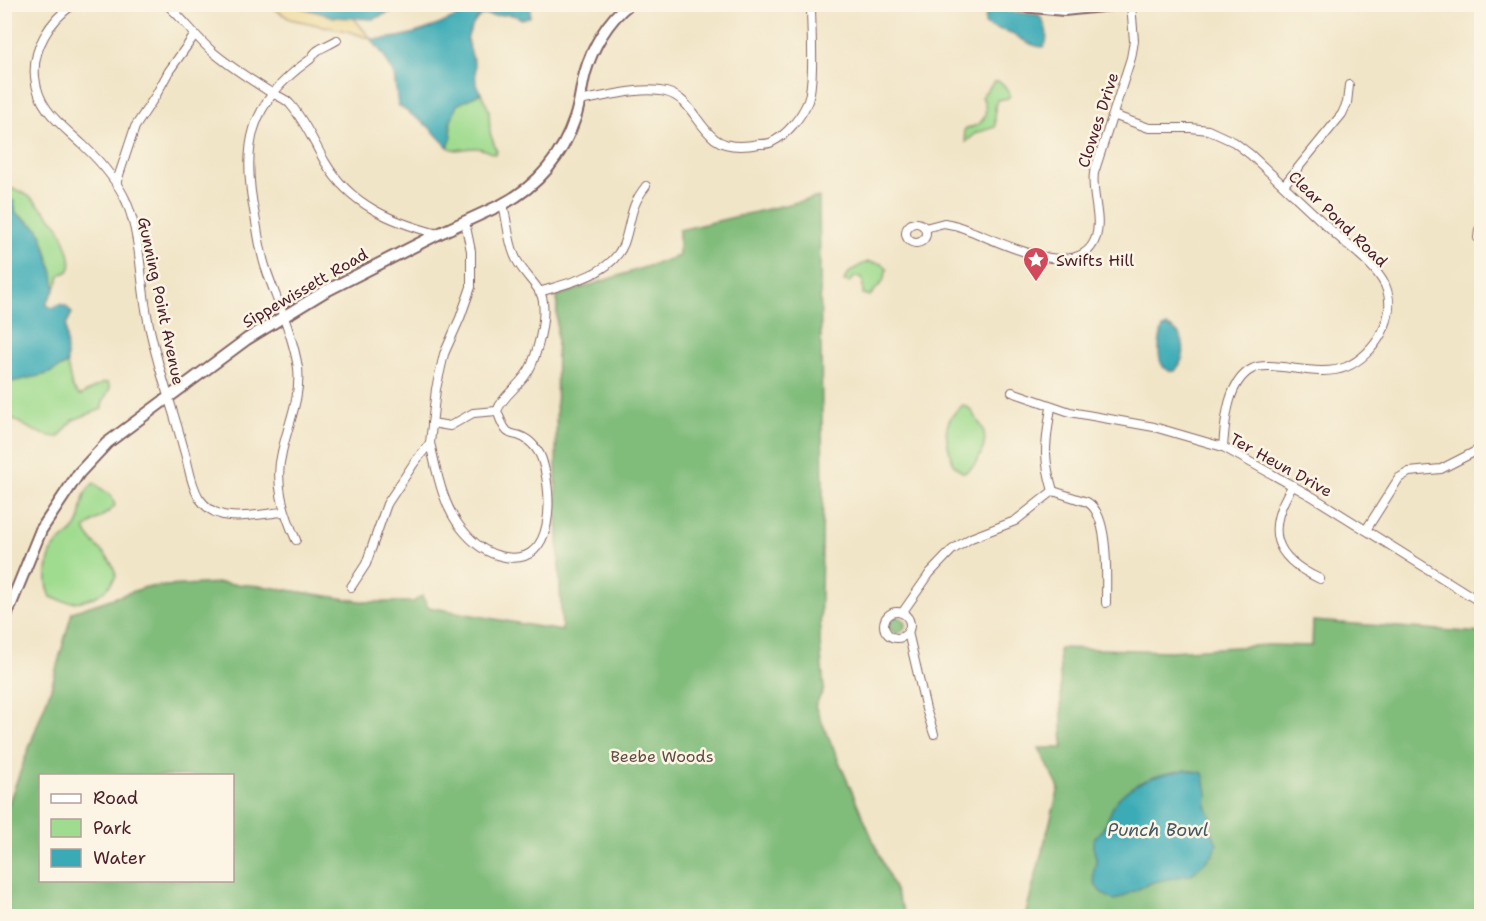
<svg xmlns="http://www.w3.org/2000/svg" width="1486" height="921" viewBox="0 0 1486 921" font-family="'Shantell Sans',sans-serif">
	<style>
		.green { fill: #a0dc90; stroke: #757e5e; stroke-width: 1.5 }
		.forest { fill: #80bc7a; stroke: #656e52; stroke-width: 1.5; fill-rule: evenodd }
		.sand { fill: #eeda9e; stroke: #9c7c64; stroke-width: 1.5 }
		.water { fill: #3aabb6; stroke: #426570; stroke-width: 1.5 }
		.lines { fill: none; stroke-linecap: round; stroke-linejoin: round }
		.minor-casing { stroke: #846462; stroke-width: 10 }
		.secondary-casing { stroke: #846462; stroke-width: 14 }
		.minor { stroke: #fff; stroke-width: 8 }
		.secondary { stroke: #fff; stroke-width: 10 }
		.labels { text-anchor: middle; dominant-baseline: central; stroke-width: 5; stroke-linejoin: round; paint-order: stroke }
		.street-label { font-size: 16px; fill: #4a1f2b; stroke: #fcf5e5 }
		.poi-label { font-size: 16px; fill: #4a1f2b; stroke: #fcf5e5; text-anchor: start }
		.park-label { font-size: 16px; fill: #604e44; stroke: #fcf5e5 }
		.water-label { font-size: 18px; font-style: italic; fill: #445763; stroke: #fcf5e5 }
	</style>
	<rect width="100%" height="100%" fill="#fcf5e5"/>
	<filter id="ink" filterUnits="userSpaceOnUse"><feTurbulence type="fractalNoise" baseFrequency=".0167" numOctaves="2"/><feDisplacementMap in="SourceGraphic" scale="12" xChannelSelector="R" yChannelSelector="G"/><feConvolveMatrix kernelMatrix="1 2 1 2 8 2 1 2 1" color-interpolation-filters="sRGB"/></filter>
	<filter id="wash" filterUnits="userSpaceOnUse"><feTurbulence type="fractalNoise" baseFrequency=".008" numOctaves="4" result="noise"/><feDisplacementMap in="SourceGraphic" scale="24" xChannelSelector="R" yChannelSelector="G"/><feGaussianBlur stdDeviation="1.35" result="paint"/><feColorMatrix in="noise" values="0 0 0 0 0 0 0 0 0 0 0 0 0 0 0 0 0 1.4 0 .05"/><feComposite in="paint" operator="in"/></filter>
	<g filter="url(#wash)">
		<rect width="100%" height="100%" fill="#f1e5c7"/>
		<!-- green -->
		<g class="green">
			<path d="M998,81L1004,85L1010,95L1008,98L997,100L995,108V127L976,133L966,142L964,131L966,128C985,126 990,113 982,96L994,82Z"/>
			<path d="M481,93L489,110L490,133L497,152L495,154C489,153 483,148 477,148C466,147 457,153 448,147C455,134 445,116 458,104C464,99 474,98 481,93Z"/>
			<path d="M4,188C29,188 41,209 58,225C62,233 75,261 69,270C67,273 63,273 60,275L55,289C49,266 49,240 31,223C26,219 20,216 15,212L14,202L5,195Z"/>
			<path d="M868,262L883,264L887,269L883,281L870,296L863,294V279L861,277H855L849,282L844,281C847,271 859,266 868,262Z"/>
			<path d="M67,364L72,387L79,395H81L103,383H108L110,388L102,404V409L73,420L59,437C40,437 20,423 5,414L4,383L47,374Z"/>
			<path d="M963,405L970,409C974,416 980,423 983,429C989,444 978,464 966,472H962L953,464C946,439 939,423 963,405Z"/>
			<path d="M94,483L111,496L115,505C109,515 93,519 85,529C92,548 112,553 116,576C104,599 75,608 51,597C44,583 46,555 57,544C65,537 76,531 79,521C84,505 80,494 94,483Z"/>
		</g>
		<!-- forest -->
		<g class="forest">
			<path d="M819,197L823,492L820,643L824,689L815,706L906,916H5V813L51,688L72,612L146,587L221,583L261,586L367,602H413L422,596L428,607L562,631L556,493L557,296L679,256V230ZM40,776H232V880H40Z"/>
			<circle cx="897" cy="625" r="8"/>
			<polygon points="1313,621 1481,633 1481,916 1025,916 1059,788 1039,748 1063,748 1059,648 1171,651 1268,645 1312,646"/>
		</g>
		<!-- sand -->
		<polygon class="sand" points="307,4 349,12 371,39 351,32 290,19 268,5"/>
		<!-- water -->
		<g class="water">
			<polygon points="292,5 292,4 407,5 373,19 334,17"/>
			<path d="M476,5H531L530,17L522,19C508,12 507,15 493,16C488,16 489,14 483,15C476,16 469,32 467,39L475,66L476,85L481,93L457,105L450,123L452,137L448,147L429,127L398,105L394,75L383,54L371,39C404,41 449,23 476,5Z"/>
			<path d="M990,9L1039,15C1046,25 1050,36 1044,47C1032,48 1020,37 1008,32C1000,29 992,29 985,24L986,11Z"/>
			<polygon points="4,195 14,202 16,213 39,229 42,236 53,273 55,289 46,304 52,308 60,304 66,306 72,313 66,325 67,364 47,374 7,383 4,383"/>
			<path d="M1167,326C1187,334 1188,356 1175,371C1154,374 1158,339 1163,328Z"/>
			<path d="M1186,770L1203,773L1207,793L1206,806L1211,816L1209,825L1217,844L1214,854L1192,874L1153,882L1115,900C1101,895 1091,886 1094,869C1095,863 1096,867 1096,860C1096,854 1092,848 1093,842C1094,835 1101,833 1104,827C1111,816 1111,804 1122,795C1139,779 1164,773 1186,770Z"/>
		</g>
	</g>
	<g filter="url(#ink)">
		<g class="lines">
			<defs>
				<g id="minor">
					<path d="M74,4C50,20 32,49 35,77C38,110 61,124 83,145C100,161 118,182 127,203C141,239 140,278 147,315C155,361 172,405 184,450C189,466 190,483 199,498C204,505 212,512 220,514C236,520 266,513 284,512"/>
					<path d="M166,4C184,19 196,38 214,53C231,67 251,80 270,92C277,96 285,98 290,104C305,121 314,143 325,162C350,205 392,222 438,234"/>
					<path d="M579,101C604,97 641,86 666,92C690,98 696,124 715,139C727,148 744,147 759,144C763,144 769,144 772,142C787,135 802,116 808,101C815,80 811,29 811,4"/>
					<path d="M1113,115L1149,128H1191L1208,130L1234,142L1251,155C1278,180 1304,205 1331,230C1348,246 1374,263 1385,285C1399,316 1375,355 1346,367C1317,379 1272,359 1252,369C1227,382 1225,423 1223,447"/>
					<polyline points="116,184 135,127 156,95 169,71 194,36"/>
					<polyline points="1284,185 1342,114 1347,103 1349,85"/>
					<circle cx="916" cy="233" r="10"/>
					<polyline points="1482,227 1479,230 1478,238 1482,241"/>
					<path d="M925,228L944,223L954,225C985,233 1079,289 1096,237C1102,217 1091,194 1094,173L1131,58L1134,41L1131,4"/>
					<path d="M539,292C571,282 617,274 626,237C632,216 631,205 646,186"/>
					<polyline points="1012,392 1070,412 1154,427 1223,447 1313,497 1482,603"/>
					<path d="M1051,407C1046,443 1042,454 1053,491"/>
					<polyline points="432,423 450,426 473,413 497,411"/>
					<path d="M430,443C437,472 442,504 461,528C473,543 486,554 505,557C556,566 552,494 543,463C540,451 531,440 520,436C515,434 511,435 507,431C502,426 500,418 497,411C503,394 524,384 532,364C539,346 549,309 540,292C532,279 519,269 514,254C508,239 507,220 503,204"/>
					<path d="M1293,485C1265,529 1272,557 1320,579"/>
					<polyline points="1366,530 1399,478 1409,472 1441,469 1482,448"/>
					<path d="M296,540C284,513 274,483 282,452C288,424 301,398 298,368C293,335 277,301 266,269C260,252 258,233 255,216C241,147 249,103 308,61C312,59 313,54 317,51C322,47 331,44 337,40"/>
					<polyline points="351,587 366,564 387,504 414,463 430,443 436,389 444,354 460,318 471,287 471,251 465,222"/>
					<circle cx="897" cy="625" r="13"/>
					<path d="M902,613L930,573L952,550L971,538L1015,521L1053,491L1087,502C1110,514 1106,579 1106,603"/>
					<polyline points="908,632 926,709 934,734"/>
				</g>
				<g id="secondary">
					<polyline points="1002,4 1064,10 1121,4"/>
					<path d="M4,621L41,530L79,473L107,443L247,339L324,292L438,234L503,204C539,185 562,157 575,118C580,104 581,88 585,73C592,48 608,20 629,4"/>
				</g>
			</defs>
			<!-- minor casing -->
			<use href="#minor" class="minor-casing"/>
			<!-- secondary casing -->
			<use href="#secondary" class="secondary-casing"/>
			<!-- minor -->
			<use href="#minor" class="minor"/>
			<!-- secondary -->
			<use href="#secondary" class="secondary"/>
		</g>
	</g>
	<!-- icons -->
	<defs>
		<symbol id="sight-pin" viewBox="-11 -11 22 30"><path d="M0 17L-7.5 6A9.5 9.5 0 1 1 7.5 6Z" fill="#d1495b" stroke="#fcf5e5"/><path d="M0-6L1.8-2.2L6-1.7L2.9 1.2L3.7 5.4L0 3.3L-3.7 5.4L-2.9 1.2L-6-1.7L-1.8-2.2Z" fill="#fff"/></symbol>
	</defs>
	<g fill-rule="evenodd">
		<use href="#sight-pin" x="1021" y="245" width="30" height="40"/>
	</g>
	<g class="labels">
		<!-- street labels -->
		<g class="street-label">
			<text transform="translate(1098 120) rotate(-72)">Clowes Drive</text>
			<text transform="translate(1338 219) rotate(44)">Clear Pond Road</text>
			<text transform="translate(305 288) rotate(-30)">Sippewissett Road</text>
			<text transform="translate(161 301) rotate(78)">Gunning Point Avenue</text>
			<text transform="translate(1281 465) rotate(29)">Ter Heun Drive</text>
		</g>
		<!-- poi labels -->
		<g class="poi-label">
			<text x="1056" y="260">Swifts Hill</text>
		</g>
		<!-- park labels -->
		<g class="park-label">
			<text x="662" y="756">Beebe Woods</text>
		</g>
		<!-- water labels -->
		<g class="water-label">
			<text x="1158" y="830">Punch Bowl</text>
		</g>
	</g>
	<!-- margin -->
	<rect width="1486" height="921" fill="none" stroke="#fcf5e5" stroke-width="24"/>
	<!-- legend -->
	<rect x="39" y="774" width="195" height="108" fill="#fcf5e5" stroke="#b59f9b" stroke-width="1.5"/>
	<rect x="51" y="794" width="30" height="9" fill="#ffffff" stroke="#b59f9b" stroke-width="1.5"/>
	<text x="93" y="804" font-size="18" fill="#4a1f2b">Road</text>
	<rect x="51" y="819" width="30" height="18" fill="#a0dc90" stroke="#b59f9b" stroke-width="1.5"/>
	<text x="93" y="834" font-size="18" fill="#4a1f2b">Park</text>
	<rect x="51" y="849" width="30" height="18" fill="#3aabb6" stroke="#b59f9b" stroke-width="1.5"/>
	<text x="93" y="864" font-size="18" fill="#4a1f2b">Water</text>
</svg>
